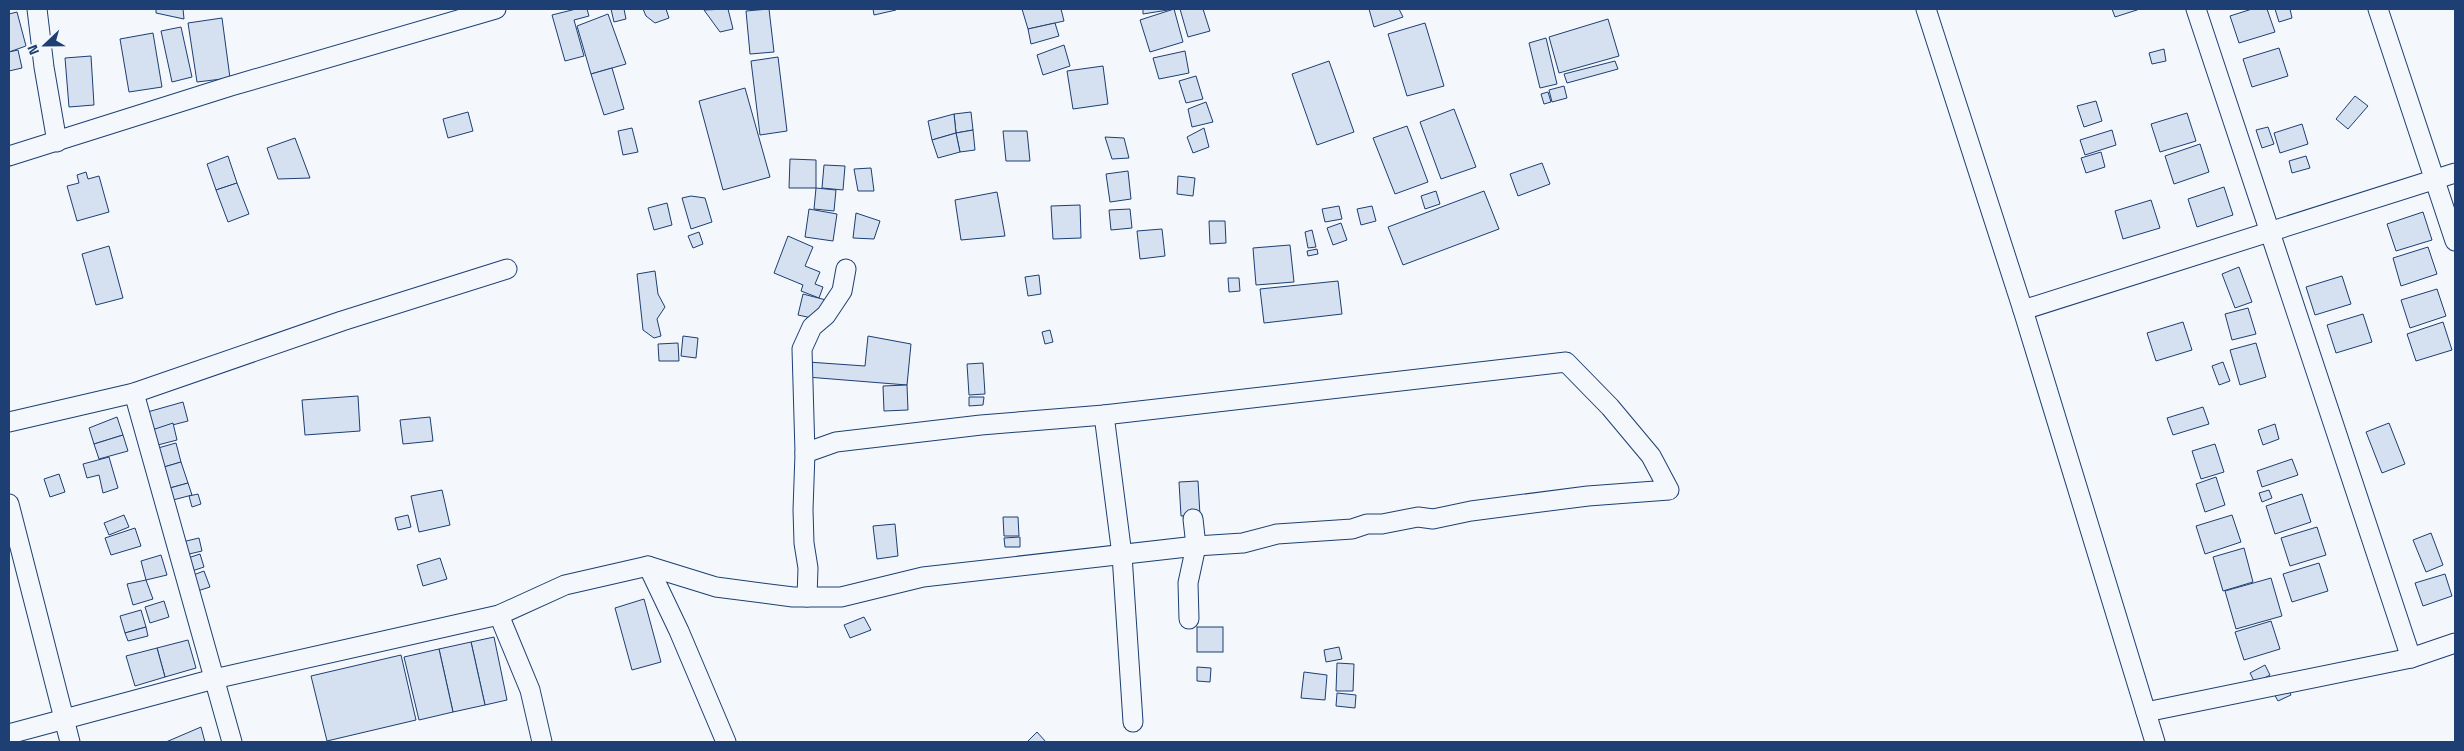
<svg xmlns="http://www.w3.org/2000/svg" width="2464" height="751" viewBox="0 0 2464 751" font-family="'Titillium Web',sans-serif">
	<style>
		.building { fill: #d5e0f0; stroke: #1d3f73 }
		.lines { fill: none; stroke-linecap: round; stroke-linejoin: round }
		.minor-casing { stroke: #1d3f73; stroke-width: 21 }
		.minor { stroke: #f4f7fb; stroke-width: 19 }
	</style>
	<rect width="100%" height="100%" fill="#f4f7fb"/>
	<!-- building -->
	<g class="building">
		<polygon points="156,9 183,9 184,19 156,13"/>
		<polygon points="576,9 587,9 589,16 574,20 584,56 565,61 552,15"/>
		<polygon points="611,9 624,9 626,19 614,22"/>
		<polygon points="643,9 666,9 669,18 655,23 646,16"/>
		<polygon points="728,9 733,29 720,32 704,10"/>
		<polygon points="769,9 774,52 750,54 746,11"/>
		<polygon points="873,9 896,9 896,10 874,15"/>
		<polygon points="1022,9 1061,9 1064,21 1028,29"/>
		<polygon points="1143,9 1174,9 1143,14"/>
		<polygon points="1174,9 1183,42 1150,52 1140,20"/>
		<polygon points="1180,9 1203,9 1210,31 1188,37"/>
		<polygon points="1369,9 1399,9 1403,17 1374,27"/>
		<polygon points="2112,9 2140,9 2115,17"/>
		<polygon points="2252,9 2267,9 2275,32 2239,43 2230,16"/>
		<polygon points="2275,9 2290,9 2292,18 2279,22"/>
		<polygon points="17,12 26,46 9,52 9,14"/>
		<polygon points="608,14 626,64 591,74 577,26"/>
		<polygon points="222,18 230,78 197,82 188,23"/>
		<polygon points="1608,19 1619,56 1559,73 1549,37"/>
		<polygon points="1055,23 1059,36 1031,44 1028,29"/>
		<polygon points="1425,23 1444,86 1407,96 1388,34"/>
		<polygon points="181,27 192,77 172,82 161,31"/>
		<polygon points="153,33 162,87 129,92 120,39"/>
		<polygon points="1546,38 1557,84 1540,88 1529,43"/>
		<polygon points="1064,45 1070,66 1043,75 1037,55"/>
		<polygon points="2279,48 2288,76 2252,87 2243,59"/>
		<polygon points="2164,49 2166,61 2152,64 2149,53"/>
		<polygon points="18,50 22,68 9,71 9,52"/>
		<polygon points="1185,51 1189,73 1159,79 1153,58"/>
		<polygon points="91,56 94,105 69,107 65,58"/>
		<polygon points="778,57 787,131 760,135 751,61"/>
		<polygon points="1329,61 1354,132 1317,145 1292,74"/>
		<polygon points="1615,61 1618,69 1567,83 1564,74"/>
		<polygon points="1103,66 1108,104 1073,109 1067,71"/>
		<polygon points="612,68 624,109 604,115 591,74"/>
		<polygon points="1196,76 1203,99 1186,103 1179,81"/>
		<polygon points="1564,86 1567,98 1552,102 1549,90"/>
		<polygon points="745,88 770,177 723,190 699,101"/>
		<polygon points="1548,92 1551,102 1544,104 1541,94"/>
		<polygon points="2355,96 2368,106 2348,129 2336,119"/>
		<polygon points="2096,101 2102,121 2084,127 2077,106"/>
		<polygon points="1206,102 1213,122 1192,127 1188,109"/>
		<polygon points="1454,109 1476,167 1441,179 1420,122"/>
		<polygon points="468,112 473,131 448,138 443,119"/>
		<polygon points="971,112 973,130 956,133 954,114"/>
		<polygon points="2187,113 2196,141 2160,152 2151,124"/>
		<polygon points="954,114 956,133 932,140 928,121"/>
		<polygon points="2302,124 2308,144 2280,153 2274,133"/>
		<polygon points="1407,126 1428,182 1395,194 1373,138"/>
		<polygon points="2268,127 2274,144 2262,148 2256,130"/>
		<polygon points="632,128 638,152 623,155 618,131"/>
		<polygon points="1204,128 1209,147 1193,153 1187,137"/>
		<polygon points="973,130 975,150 960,152 956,133"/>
		<polygon points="2112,130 2116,145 2085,155 2080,140"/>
		<polygon points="1003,131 1027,131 1030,161 1006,161"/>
		<polygon points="956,133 960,152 938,158 932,140"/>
		<polygon points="1105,137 1124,138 1129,158 1112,159"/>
		<polygon points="295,138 310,178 278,179 267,148"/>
		<polygon points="2200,144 2209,172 2174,184 2165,156"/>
		<polygon points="2101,152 2105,167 2086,173 2081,158"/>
		<polygon points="228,156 237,183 216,190 207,164"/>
		<polygon points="2306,156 2310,168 2292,173 2289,161"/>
		<polygon points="790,159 816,160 816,188 789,188"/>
		<polygon points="1542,163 1550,184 1518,196 1510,174"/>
		<polygon points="824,165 845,166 843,190 822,188"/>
		<polygon points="871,168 874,191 858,191 854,169"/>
		<polygon points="1128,171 1131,199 1110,202 1106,174"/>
		<polygon points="86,172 88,179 99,176 109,212 77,221 67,186 79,183 77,175"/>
		<polygon points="1178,176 1195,178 1193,196 1177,194"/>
		<polygon points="237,183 249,214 228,222 216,190"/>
		<polygon points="2224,187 2233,215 2197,227 2188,199"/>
		<polygon points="816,188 836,190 834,211 814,209"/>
		<polygon points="1436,191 1440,204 1425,209 1421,196"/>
		<polygon points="1484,191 1499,229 1403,265 1388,227"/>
		<polygon points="997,192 1005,236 961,240 955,200"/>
		<polygon points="691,196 705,198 712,222 691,229 682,198"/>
		<polygon points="2151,200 2160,228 2123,239 2115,211"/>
		<polygon points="667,203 672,225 654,230 648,208"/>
		<polygon points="1080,205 1081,238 1053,239 1051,206"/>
		<polygon points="1339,206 1342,219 1325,222 1322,209"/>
		<polygon points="1372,206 1376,221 1361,225 1357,209"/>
		<polygon points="809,209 837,214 833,241 805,237"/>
		<polygon points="1130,209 1132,228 1111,230 1109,210"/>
		<polygon points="2423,212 2432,240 2396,251 2387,224"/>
		<polygon points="856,213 880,221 874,239 853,238"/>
		<polygon points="1209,221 1225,221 1226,243 1210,244"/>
		<polygon points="1341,223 1347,240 1333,245 1327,228"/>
		<polygon points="1162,229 1165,256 1140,259 1137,231"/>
		<polygon points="1312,230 1316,247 1308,248 1305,232"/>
		<polygon points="699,232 703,244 693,248 688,236"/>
		<polygon points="788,236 813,247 805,266 820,272 815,284 823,287 819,298 801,291 803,285 774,273"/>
		<polygon points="1290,245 1294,282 1256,285 1253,248"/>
		<polygon points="109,246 123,298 96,305 82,254"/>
		<polygon points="2428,247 2437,274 2401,286 2393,258"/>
		<polygon points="1317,249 1318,254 1308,256 1307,251"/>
		<polygon points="2239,267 2252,302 2235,308 2222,274"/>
		<polygon points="655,271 658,294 665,307 657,319 661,336 654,338 643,330 637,274"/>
		<polygon points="1039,275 1041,294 1028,296 1025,277"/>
		<polygon points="2342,276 2351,304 2315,315 2306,287"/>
		<polygon points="1228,278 1239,278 1240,291 1229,292"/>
		<polygon points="1338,281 1342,314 1264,323 1260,289"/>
		<polygon points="2437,289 2446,316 2410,328 2401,300"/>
		<polygon points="803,294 826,300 821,320 798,315"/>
		<polygon points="2248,308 2256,334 2232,340 2225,314"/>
		<polygon points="2363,314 2372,342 2336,353 2327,325"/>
		<polygon points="2183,322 2192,350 2156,361 2147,333"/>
		<polygon points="2443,322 2452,350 2416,361 2407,334"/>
		<polygon points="1050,330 1053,342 1045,344 1042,332"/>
		<polygon points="683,336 698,338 696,358 681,356"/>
		<polygon points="868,336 911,344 907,385 807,377 808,362 865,366"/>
		<polygon points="678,343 679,361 659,361 658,344"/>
		<polygon points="2256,343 2266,377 2240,385 2230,350"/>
		<polygon points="2223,362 2230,381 2219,385 2212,366"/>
		<polygon points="983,363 985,394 969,395 967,364"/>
		<polygon points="907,385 908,410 884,411 883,386"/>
		<polygon points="358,396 360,431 305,435 302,400"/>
		<polygon points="969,397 984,397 983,405 969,406"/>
		<polygon points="183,402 188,421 149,431 144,413"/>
		<polygon points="2203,407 2209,424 2173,435 2167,418"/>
		<polygon points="117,417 123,435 94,444 89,428"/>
		<polygon points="430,417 433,441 403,444 400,420"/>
		<polygon points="173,423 177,440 154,446 149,431"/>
		<polygon points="2389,423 2405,464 2382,473 2366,432"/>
		<polygon points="2275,424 2279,439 2263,445 2258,430"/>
		<polygon points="123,435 128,451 99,459 94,444"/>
		<polygon points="176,443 181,462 164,467 158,448"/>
		<polygon points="2215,444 2224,472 2201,479 2192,451"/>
		<polygon points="109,457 118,488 103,493 99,475 87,478 83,464"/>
		<polygon points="2292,459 2298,475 2262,487 2257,471"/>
		<polygon points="181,462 188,483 170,488 164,467"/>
		<polygon points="59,474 65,492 50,497 44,479"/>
		<polygon points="2216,477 2225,505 2205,512 2196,484"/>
		<polygon points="1198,481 1200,515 1181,516 1179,482"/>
		<polygon points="188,483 192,495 173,500 170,488"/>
		<polygon points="442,490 450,525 419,532 411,496"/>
		<polygon points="2269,490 2272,498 2262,502 2259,493"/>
		<polygon points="198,494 201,504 192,507 189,496"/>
		<polygon points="2302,494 2311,522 2275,534 2266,506"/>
		<polygon points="124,515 129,527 109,535 104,523"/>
		<polygon points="408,515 411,527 398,530 395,518"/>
		<polygon points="2232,515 2241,542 2205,554 2196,526"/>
		<polygon points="1003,517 1018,517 1019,536 1004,536"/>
		<polygon points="895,524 898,556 877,559 873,526"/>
		<polygon points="2317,527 2326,555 2290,566 2281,538"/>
		<polygon points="135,528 141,546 111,555 105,538"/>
		<polygon points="2431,533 2443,565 2426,572 2413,540"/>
		<polygon points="1020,537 1020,547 1005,547 1004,538"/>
		<polygon points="199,538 202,551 185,555 182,542"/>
		<polygon points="2244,548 2253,582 2223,591 2213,557"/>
		<polygon points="200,554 204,567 189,572 185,559"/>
		<polygon points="161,555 167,575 146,580 141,561"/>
		<polygon points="440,558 447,579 423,586 417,565"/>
		<polygon points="2319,563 2328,591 2292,602 2283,574"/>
		<polygon points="204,571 210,587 191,593 185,578"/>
		<polygon points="2445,574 2452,596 2423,606 2415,583"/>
		<polygon points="2271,578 2282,616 2236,629 2225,591"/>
		<polygon points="146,580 153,599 133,605 127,584"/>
		<polygon points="644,599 661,662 632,670 615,608"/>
		<polygon points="164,601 169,617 150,623 145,607"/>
		<polygon points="141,610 146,627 125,633 120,616"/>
		<polygon points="864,617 871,630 850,638 844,625"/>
		<polygon points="2271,621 2280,649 2244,660 2235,632"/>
		<polygon points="146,627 148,636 128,641 125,633"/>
		<rect x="1197" y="627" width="26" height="25"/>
		<polygon points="494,637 507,700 485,705 471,642"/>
		<polygon points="188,640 196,668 165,677 157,648"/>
		<polygon points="471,642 485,705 453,712 439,649"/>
		<polygon points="1339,647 1342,659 1326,662 1324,650"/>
		<polygon points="157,648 165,677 135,686 126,656"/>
		<polygon points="439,649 453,712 419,720 404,657"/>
		<polygon points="401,655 416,720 327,741 311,676"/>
		<polygon points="1337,663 1354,664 1353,691 1336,691"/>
		<polygon points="2265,665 2270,675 2255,683 2250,673"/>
		<polygon points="1197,667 1211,668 1210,682 1197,681"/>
		<polygon points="1304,672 1327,675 1325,700 1301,698"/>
		<polygon points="2287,686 2291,695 2278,701 2273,692"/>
		<polygon points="1337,693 1356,695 1355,708 1336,706"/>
		<polygon points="201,727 205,742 166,742"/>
		<polygon points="1037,732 1046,742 1027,742"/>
	</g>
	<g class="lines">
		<defs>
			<g id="minor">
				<polyline points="37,9 44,67 57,142"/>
				<polyline points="1926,9 2023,310 2155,742"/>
				<polyline points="2196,9 2411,658"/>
				<polyline points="2378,9 2455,241"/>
				<polyline points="9,156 231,86 496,9"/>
				<polyline points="2023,310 2455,173"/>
				<polyline points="134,393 232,742"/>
				<polyline points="1104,415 1122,555 1133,722"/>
				<polyline points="9,422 134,393 342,321 507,269"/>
				<polyline points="9,504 70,742"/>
				<polyline points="648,566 679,631 726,742"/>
				<polyline points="807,597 808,568 804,543 803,510 805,453 802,349 812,327 826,315 842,291 846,269"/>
				<polyline points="499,615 530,690 542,742"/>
				<polyline points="1189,619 1188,583 1196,546 1193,519"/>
				<polyline points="2146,712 2411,658 2455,643"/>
				<polyline points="9,734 214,679 499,615 565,585 648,566 716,587 793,597 841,597 923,577 1196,546 1243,543 1277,534 1352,529 1367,524 1382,524 1418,517 1433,519 1471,511 1588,496 1669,490 1651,456 1610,407 1566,362 1104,415 981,425 836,442 805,453"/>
			</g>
		</defs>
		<!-- minor casing -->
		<use href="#minor" class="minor-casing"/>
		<!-- minor -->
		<use href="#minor" class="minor"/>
	</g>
	<!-- border -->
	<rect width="2464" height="751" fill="none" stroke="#1d3f73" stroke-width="20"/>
	<!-- north arrow -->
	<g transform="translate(45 45) rotate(248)" stroke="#f4f7fb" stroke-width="4" paint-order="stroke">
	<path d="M0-4L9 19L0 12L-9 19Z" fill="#1d3f73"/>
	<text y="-8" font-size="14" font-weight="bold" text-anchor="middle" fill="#1d3f73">N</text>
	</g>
</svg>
